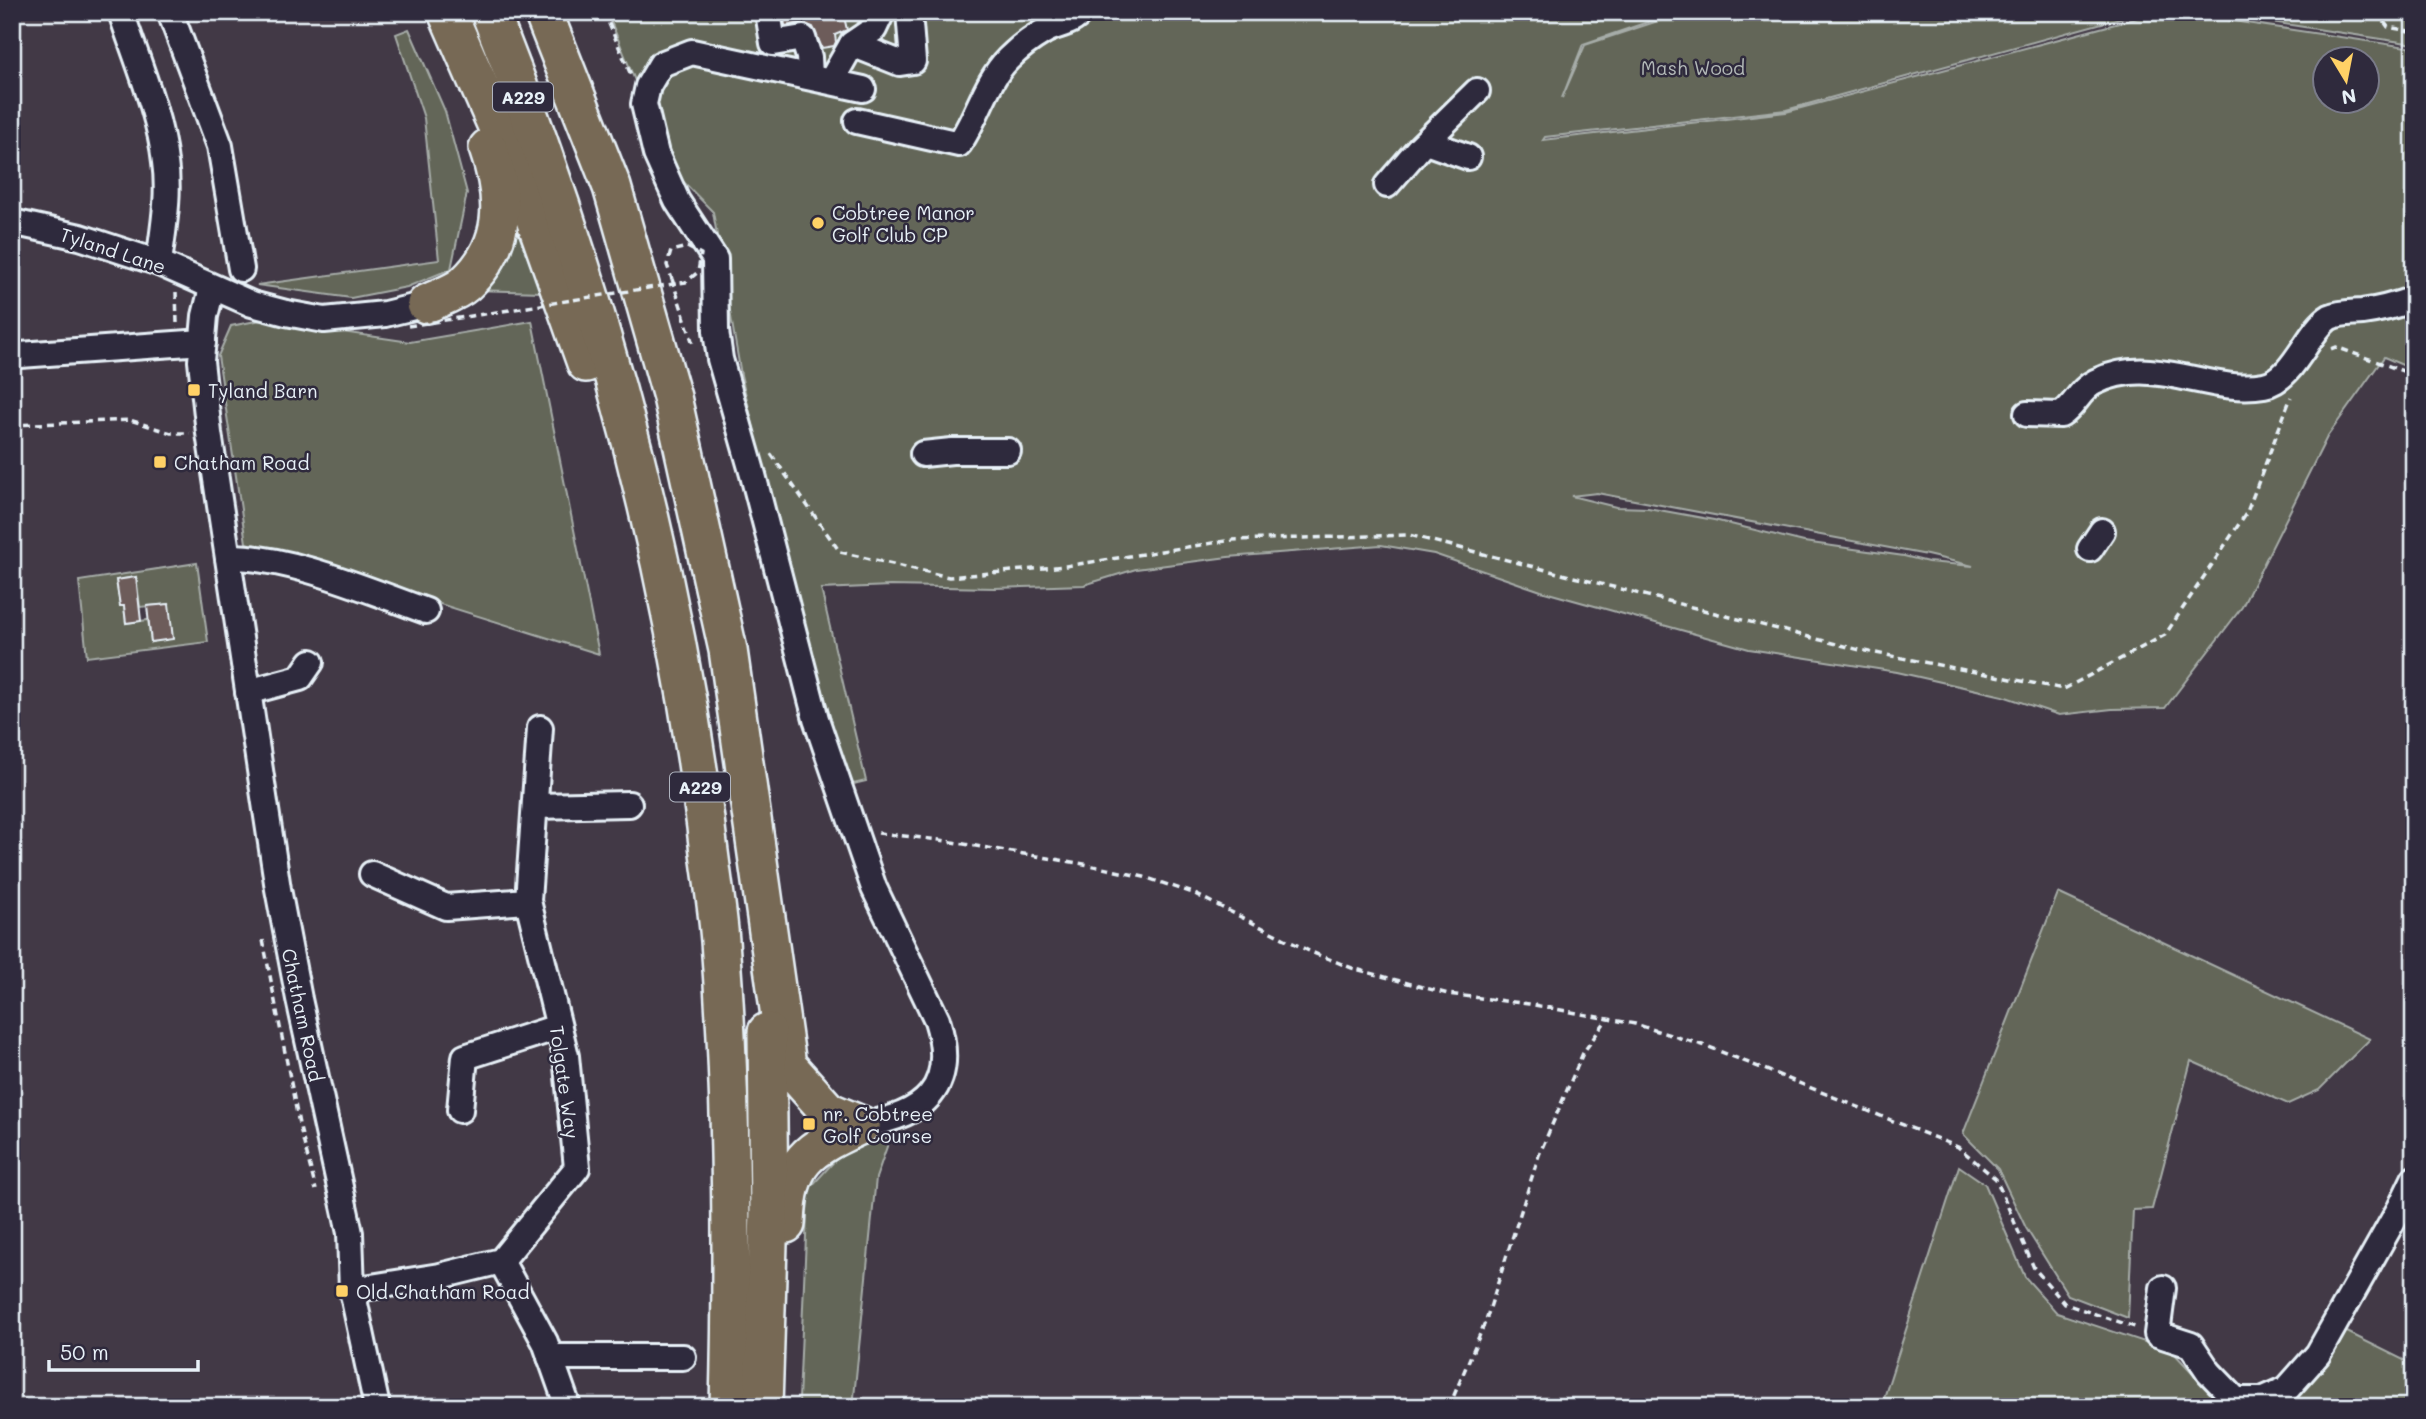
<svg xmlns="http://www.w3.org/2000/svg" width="2426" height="1419" viewBox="0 0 2426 1419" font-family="Mali,sans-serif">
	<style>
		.green { fill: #636658; stroke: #a6aca8; stroke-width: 2; fill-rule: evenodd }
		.building { fill: #6d5c5a; stroke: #e8f1f8; stroke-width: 2 }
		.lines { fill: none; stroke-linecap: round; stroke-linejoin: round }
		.minor-casing { stroke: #e8f1f8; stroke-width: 30 }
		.highway-casing { stroke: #e8f1f8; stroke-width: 42 }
		.path { stroke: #e8f1f8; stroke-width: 3.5; stroke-dasharray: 7 5; stroke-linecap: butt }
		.minor { stroke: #2f2a3d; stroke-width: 24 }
		.highway { stroke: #776954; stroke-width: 37 }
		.path-bridge { stroke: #e8f1f8; stroke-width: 3.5; stroke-dasharray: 7 5; stroke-linecap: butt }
		.poi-dot { fill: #ffd166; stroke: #2f2a3d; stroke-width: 2.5 }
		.labels { text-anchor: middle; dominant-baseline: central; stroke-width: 5; stroke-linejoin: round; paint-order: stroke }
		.shield { fill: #2f2a3d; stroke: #b0b5c0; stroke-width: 2 }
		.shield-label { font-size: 18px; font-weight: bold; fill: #e8f1f8 }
		.park-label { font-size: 19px; fill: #b3b9b8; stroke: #2f2a3d }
		.poi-label { font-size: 19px; fill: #e8f1f8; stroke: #2f2a3d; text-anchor: start }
		.street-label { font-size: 19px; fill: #e8f1f8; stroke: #2f2a3d }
	</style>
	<rect width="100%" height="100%" fill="#423946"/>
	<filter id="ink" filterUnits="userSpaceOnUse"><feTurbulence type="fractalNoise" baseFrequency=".0143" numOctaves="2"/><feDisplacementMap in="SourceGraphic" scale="14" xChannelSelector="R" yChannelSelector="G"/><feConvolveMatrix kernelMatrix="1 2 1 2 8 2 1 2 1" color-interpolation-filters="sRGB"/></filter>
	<g filter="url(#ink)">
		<!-- green -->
		<g class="green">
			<path d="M607,12H1677L1583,44L1562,98L1585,45L1685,12H2142L1786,110L1545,137L1543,140L1786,112L2160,12H2173L2414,48V370L2384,357L2327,437L2242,607L2165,708L2112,709L2059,715L2003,696L1897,672L1749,649L1541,591L1434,554L1381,545L1228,557L1136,569L1084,585L995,588L890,586L821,589L866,781L849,785L779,533L741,375L713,212L671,169ZM2324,60H2366V102H2324ZM1597,493L1927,555L1973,566L1928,562L1904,556L1804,542L1714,520L1648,508L1616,507L1571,496Z"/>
			<polygon points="2207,12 2414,12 2414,44"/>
			<polygon points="409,29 445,111 467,193 451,269 407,287 351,298 257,285 439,260 424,118 396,34"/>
			<polygon points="507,204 541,292 472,290"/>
			<polygon points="261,320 410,342 532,321 599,654 246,543 218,356 231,326"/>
			<path d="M197,563L208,642L87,657L79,581ZM136,577L140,607L169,604L151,641L148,620L126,623L124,606H120L116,580Z"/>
			<polygon points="2058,893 2370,1039 2319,1090 2288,1104 2191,1061 2152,1209 2133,1210 2128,1318 2068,1295 2026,1228 1998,1169 1963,1134"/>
			<polygon points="890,1138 876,1178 853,1407 801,1407 799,1400 808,1190 850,1144"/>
			<polygon points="1959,1166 1985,1184 2025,1277 2057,1313 2172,1351 2225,1407 1881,1407"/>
			<polygon points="2343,1330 2414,1365 2414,1407 2271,1407"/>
		</g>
		<!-- building -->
		<g class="building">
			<polygon points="783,12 843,12 847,30 835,35 836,42 834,46 822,48 813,27 801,23 785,26"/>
			<polygon points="136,577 141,621 126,623 124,606 120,606 116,580"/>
			<polygon points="169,604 173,639 151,642 147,606"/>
		</g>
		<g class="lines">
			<defs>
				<g id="minor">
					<path d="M121,12C136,58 160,114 165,162C170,195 163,230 159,263"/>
					<polyline points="170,12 220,146 241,269"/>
					<polyline points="768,12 773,43 803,38 809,57 810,77"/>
					<polyline points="852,44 900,63 913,61 909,12"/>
					<polyline points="831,81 852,44 874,29 882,12"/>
					<path d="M857,121L959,144C977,118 986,81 1008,59C1018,49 1031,39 1043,32C1055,24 1072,25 1081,12"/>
					<polyline points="1426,142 1468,157"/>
					<polyline points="1387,185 1420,147 1477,91"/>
					<polyline points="12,222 80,237 159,263 252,304 286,313 324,320 385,314 426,304"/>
					<polyline points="212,288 205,316 201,361 209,433 278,889 299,999 350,1233 352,1290 377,1407"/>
					<polyline points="20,355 203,342"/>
					<path d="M2027,414L2061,415C2075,406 2080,389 2095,382C2153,353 2210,395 2264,385C2294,380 2308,330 2330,317C2341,312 2351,313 2362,312C2379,310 2397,305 2414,299"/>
					<polyline points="923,454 952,451 1008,451"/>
					<polyline points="2090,549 2102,531"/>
					<path d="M228,557C289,556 367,590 426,611"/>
					<polyline points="248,692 300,678 311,662"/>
					<polyline points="535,806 629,804"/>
					<polyline points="372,874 446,907 528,901"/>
					<polyline points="460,1110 465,1057 558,1027"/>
					<path d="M861,1125C924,1116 958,1088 937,1020L874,888L816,719L753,475L720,359L716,331L715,259L677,201L656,154L644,104L648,86L661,64L692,52L863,89"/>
					<polyline points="501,1261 545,1342 568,1407"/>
					<polyline points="2163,1288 2157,1334 2191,1345 2209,1372 2236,1400 2262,1400 2287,1389 2318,1354 2400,1208 2414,1179"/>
					<polyline points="352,1290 440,1276 501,1261 577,1168 566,1056 528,901 540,728"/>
					<polyline points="550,1357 683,1357"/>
				</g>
				<g id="highway">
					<polyline points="447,12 524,188 586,363"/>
					<path d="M490,12C594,275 670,546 706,827C710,865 717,903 720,941C732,1096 733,1251 729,1407"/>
					<polyline points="543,12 612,187 672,397 728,650 787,1065 828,1111 861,1125"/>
					<path d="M426,304C438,298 455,293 465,284C507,245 506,199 488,148"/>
					<path d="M786,1224C788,1160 807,1150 861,1125"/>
					<polyline points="763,1407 769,1211 767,1032"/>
				</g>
			</defs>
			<!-- minor casing -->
			<use href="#minor" class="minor-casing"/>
			<!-- highway casing -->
			<use href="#highway" class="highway-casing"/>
			<!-- path -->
			<g class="path">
				<polyline points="604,12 631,75"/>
				<polyline points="2377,12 2388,27 2414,32"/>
				<polyline points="672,279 694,347"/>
				<polyline points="176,292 177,323"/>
				<polyline points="2331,349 2336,347 2414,375"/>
				<polyline points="12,425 130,420 171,433 190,433"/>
				<polyline points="771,454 840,552 949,577 1066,566 1232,540 1409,535 1860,650 2064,689 2165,635 2247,512 2291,397"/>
				<polyline points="878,833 940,840 1084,864 1144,877 1193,893 1311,952 1352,968 1448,994 1529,1004 1635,1024 1709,1047 1958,1147 1996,1179 2034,1268 2065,1304 2138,1328"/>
				<polyline points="263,940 299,1124 316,1190"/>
				<polyline points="1449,1407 1486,1320 1539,1155 1583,1053 1607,1019"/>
			</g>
			<!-- minor -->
			<use href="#minor" class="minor"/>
			<!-- highway -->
			<use href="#highway" class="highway"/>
			<!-- path-bridge -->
			<polyline class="path-bridge" points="408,326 686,282 698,272 701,254 687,247 671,251 667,265 672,279"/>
		</g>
	</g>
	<!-- markers -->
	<g class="poi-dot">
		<circle cx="818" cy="223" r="7"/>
		<rect x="187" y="383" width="14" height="14" rx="3.5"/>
		<rect x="153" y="455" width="14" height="14" rx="3.5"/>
		<rect x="802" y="1117" width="14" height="14" rx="3.5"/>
		<rect x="335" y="1284" width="14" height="14" rx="3.5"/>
	</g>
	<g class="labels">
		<!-- shield labels -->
		<g class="shield">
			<rect x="493" y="82.5" width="60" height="29" rx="5"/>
			<rect x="670" y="772.5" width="60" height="29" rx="5"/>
		</g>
		<g class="shield-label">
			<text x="523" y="97">A229</text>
			<text x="700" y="787">A229</text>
		</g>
		<!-- park labels -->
		<g class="park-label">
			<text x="1693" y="67">Mash Wood</text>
		</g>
		<!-- poi labels -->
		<g class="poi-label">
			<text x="832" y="212">Cobtree Manor<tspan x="832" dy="22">Golf Club CP</tspan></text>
			<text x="208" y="390">Tyland Barn</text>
			<text x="174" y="462">Chatham Road</text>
			<text x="823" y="1113">nr. Cobtree<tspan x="823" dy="22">Golf Course</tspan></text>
			<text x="356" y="1291">Old Chatham Road</text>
		</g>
		<!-- street labels -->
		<g class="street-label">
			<text transform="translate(113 250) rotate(18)">Tyland Lane</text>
			<text transform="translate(303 1015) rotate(78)">Chatham Road</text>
			<text transform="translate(565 1082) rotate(82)">Tolgate Way</text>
		</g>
	</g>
	<!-- margin -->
	<rect width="2426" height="1419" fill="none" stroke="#2f2a3d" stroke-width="42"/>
	<rect x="21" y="21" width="2384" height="1377" fill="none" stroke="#e8f1f8" stroke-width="2.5" filter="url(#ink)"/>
	<!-- north arrow -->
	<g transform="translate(2346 80) rotate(170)"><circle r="33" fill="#2f2a3d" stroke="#797a88" stroke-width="2"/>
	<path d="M0-5L12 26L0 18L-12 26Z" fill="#ffd166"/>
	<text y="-10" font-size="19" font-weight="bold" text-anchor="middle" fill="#e8f1f8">N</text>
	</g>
	<!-- scale -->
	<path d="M49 1360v10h149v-10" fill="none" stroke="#e8f1f8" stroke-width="3.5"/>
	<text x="60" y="1360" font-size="21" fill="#e8f1f8" stroke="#2f2a3d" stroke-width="5" paint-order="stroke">50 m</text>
</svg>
